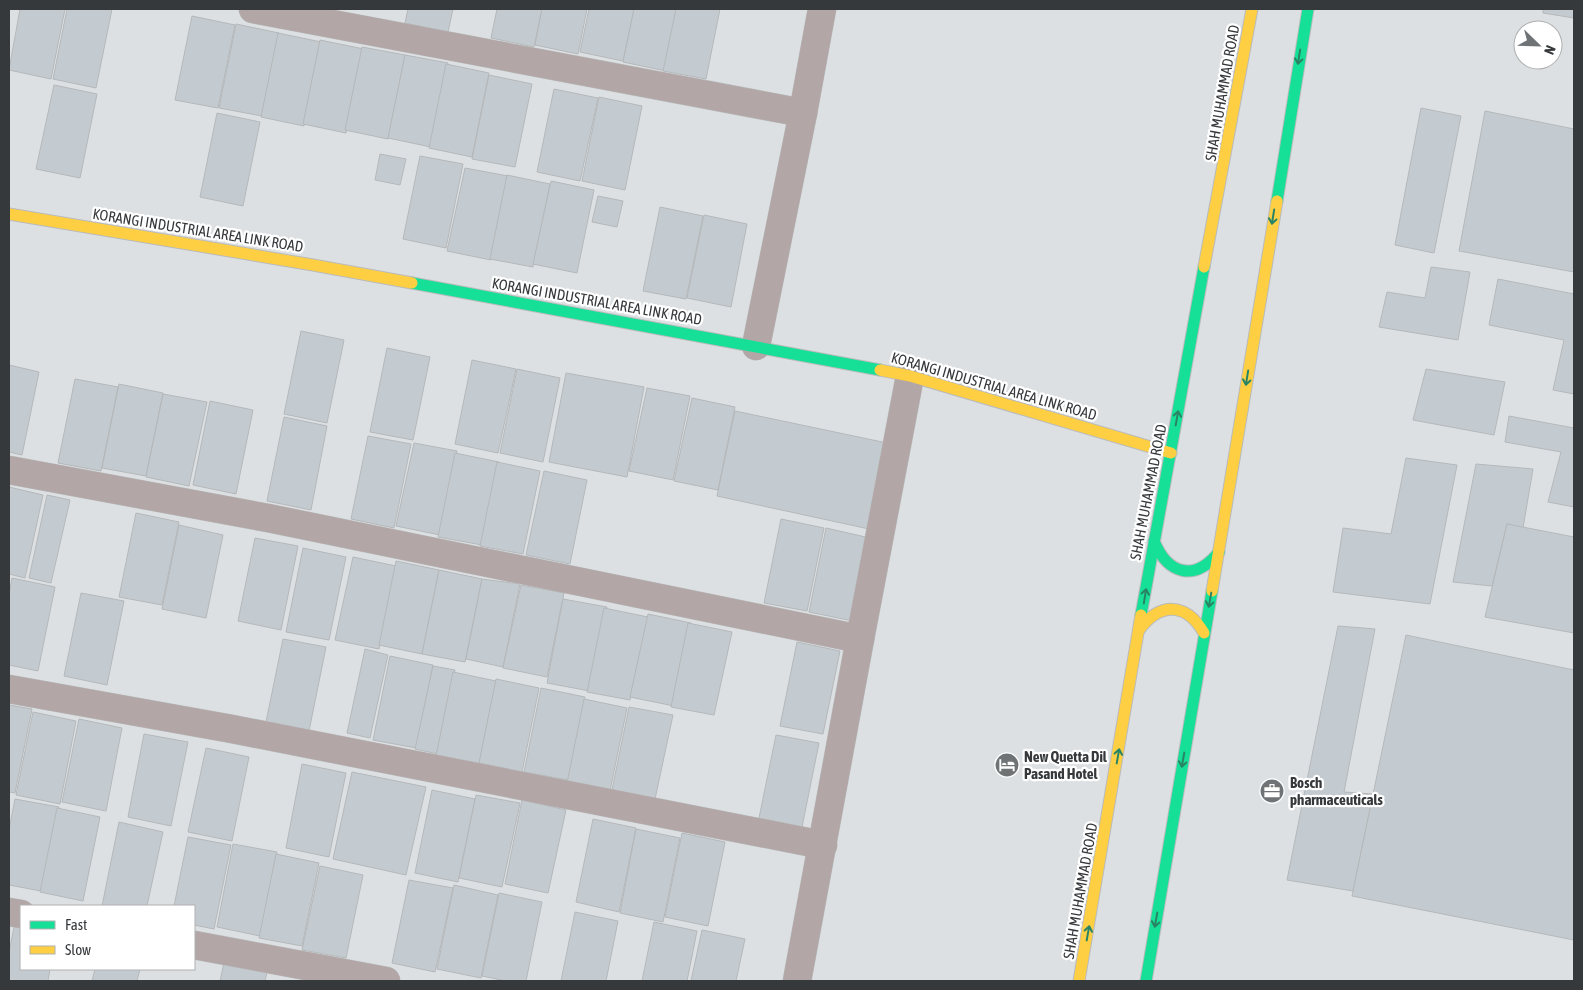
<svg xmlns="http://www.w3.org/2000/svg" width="1583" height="990" viewBox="0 0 1583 990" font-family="'Asap Condensed',sans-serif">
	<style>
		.building { fill: #c4cbd0; stroke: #b5b8ba }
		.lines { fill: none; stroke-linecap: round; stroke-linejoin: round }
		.street-casing { stroke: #b9bbbc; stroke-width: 29 }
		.fast-casing { stroke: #b9bbbc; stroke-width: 13 }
		.slow-casing { stroke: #b9bbbc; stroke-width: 13 }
		.street { stroke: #b2a6a6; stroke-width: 28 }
		.fast { stroke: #16e098; stroke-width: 11 }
		.slow { stroke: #ffcf43; stroke-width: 11 }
		.oneway { stroke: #288465 }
		.labels { text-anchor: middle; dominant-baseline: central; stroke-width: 4.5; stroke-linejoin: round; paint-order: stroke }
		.street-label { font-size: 15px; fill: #36393b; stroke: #fff }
		.poi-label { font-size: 15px; font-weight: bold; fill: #36393b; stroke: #fff; text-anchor: start }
	</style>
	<rect width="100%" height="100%" fill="#dde0e2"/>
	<!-- building -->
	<g class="building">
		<polygon points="20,9 65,9 51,79 9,70"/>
		<polygon points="67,9 112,9 96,88 53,79"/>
		<polygon points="408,9 453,9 448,32 405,23"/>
		<polygon points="497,9 542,9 534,47 491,38"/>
		<polygon points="542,9 587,9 578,54 535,45"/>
		<polygon points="589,9 634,9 623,61 580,52"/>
		<polygon points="634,9 679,9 666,71 623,62"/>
		<polygon points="676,9 720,9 706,79 663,71"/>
		<polygon points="1543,9 1574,9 1574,18 1543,13"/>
		<polygon points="192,16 235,25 218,108 175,100"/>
		<polygon points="236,24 279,33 262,116 219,108"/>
		<polygon points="278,33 321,42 304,126 261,117"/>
		<polygon points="320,40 364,49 346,133 303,124"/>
		<polygon points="362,47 405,55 388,139 345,130"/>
		<polygon points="405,55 448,63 431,147 388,138"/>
		<polygon points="446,64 489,73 472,157 429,148"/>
		<polygon points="489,75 532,84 515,167 472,159"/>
		<polygon points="54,85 97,94 80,178 36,169"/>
		<polygon points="554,89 598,98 580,181 537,172"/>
		<polygon points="599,97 642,106 625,190 582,181"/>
		<polygon points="1421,108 1461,116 1434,253 1395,245"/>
		<polygon points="1485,111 1574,129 1574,272 1459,251"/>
		<polygon points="217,113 260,122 243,206 200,197"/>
		<polygon points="380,154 406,159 400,185 375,180"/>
		<polygon points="420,156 463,164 446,248 403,239"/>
		<polygon points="465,168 508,176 491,260 447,251"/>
		<polygon points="507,175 550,184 533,267 490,259"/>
		<polygon points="551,181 594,190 577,273 533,264"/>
		<polygon points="598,196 623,201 617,227 592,222"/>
		<polygon points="660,207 703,216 686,299 643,291"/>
		<polygon points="704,215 747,224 731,307 687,298"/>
		<polygon points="1431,267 1470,272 1458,340 1379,327 1387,292 1425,298"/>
		<polygon points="1498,279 1574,294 1574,394 1553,390 1564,340 1489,325"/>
		<polygon points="301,331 344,340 327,423 284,414"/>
		<polygon points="387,348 430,357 413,440 370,432"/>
		<polygon points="472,360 516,369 498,453 455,444"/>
		<polygon points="9,365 39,372 22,455 9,452"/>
		<polygon points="517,369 560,378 543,462 500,453"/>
		<polygon points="1426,369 1505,382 1494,435 1413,420"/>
		<polygon points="566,373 644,387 627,477 549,462"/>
		<polygon points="75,379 118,387 101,471 58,463"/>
		<polygon points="119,384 163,393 146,476 102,468"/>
		<polygon points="647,388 690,396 673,480 629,471"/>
		<polygon points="163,394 207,402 189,486 146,477"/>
		<polygon points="692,398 735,407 718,490 674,481"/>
		<polygon points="210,401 253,410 236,494 193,485"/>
		<polygon points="735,411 887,443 869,529 717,496"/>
		<polygon points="1509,416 1574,428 1574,507 1548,502 1561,452 1505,442"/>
		<polygon points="284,417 327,426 311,510 267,501"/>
		<polygon points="368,436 411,444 394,528 351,519"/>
		<polygon points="414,443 457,451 440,535 396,526"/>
		<polygon points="455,453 499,462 482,545 438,537"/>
		<polygon points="1406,458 1457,465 1430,604 1333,592 1343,528 1391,534"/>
		<polygon points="497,462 540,471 523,554 480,546"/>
		<polygon points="1476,464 1533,469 1523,528 1507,524 1492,586 1453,582"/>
		<polygon points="544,471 587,480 570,564 526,555"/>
		<polygon points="9,487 43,495 25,578 9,574"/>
		<polygon points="47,495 70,500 51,583 29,578"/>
		<polygon points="136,513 179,522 162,605 119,597"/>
		<polygon points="781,519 824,528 807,611 764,603"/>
		<polygon points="1507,524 1574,537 1574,633 1485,617"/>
		<polygon points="179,525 223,535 206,618 162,609"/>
		<polygon points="826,528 870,538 853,621 809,612"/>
		<polygon points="255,538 298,546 281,630 238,621"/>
		<polygon points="303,548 346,557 329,640 286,632"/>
		<polygon points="353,557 396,566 379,649 335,640"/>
		<polygon points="396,561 439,570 422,654 379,645"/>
		<polygon points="439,570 482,579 465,662 422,654"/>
		<polygon points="12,578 55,587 38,671 9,665 9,595"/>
		<polygon points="482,579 520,584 503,667 466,659"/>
		<polygon points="521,585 564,593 547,677 503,668"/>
		<polygon points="81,593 124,601 107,685 64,676"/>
		<polygon points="563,599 607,607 590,691 547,683"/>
		<polygon points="604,608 648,617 630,700 587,692"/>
		<polygon points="648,614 691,623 674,706 630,697"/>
		<polygon points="688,623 732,632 714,715 671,707"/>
		<polygon points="1338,626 1375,629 1344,792 1373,794 1353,891 1287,880"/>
		<polygon points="1406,635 1574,670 1574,940 1352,896"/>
		<polygon points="283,639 326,647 309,731 266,722"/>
		<polygon points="797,642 840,651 823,734 780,726"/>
		<polygon points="365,649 388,655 370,738 347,733"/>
		<polygon points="390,656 433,665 416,748 373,740"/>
		<polygon points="433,666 455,670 438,754 415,749"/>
		<polygon points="453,672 496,681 479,764 436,756"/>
		<polygon points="496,679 539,688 522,772 479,763"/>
		<polygon points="541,688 585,697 568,780 524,772"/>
		<polygon points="584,699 627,708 610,791 567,783"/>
		<polygon points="9,705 32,709 15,793 9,792"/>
		<polygon points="629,707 673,715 655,799 612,790"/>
		<polygon points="33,712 76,721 60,804 16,795"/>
		<polygon points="79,719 122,728 106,811 62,802"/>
		<polygon points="144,734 188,742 171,826 128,817"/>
		<polygon points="776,735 819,743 802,827 759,818"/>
		<polygon points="206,748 249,757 232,841 188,832"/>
		<polygon points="302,764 346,773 329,857 286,848"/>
		<polygon points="352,772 426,787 406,875 333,859"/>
		<polygon points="432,790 475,799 458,882 415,873"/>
		<polygon points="476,795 520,803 502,887 459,878"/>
		<polygon points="15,799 59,807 41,891 9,885 9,830"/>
		<polygon points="522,800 566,810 548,893 505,884"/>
		<polygon points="57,808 100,817 83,901 40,892"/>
		<polygon points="593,819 636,828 619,912 576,902"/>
		<polygon points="119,822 163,832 147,906 102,906"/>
		<polygon points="636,829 680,838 663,922 620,913"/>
		<polygon points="682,833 725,842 708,926 665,917"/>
		<polygon points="188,837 231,845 214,929 194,925 194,906 174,906"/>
		<polygon points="233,844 277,852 260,936 217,927"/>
		<polygon points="276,854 319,863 302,946 259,938"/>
		<polygon points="320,866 363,875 346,958 302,950"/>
		<polygon points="409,880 453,888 435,972 392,963"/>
		<polygon points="454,885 498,895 481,978 437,969"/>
		<polygon points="499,893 542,902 526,981 506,981 482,976"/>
		<polygon points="575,912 618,921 606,981 561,981"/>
		<polygon points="654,922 697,931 687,981 642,981"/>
		<polygon points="15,923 21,925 21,969 50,969 48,981 9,981 9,952"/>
		<polygon points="702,930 745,939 736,981 691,981"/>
		<polygon points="224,963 267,972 265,981 220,981"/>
		<polygon points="95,969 140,969 137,981 92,981"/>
	</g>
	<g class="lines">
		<defs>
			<g id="street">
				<polyline points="253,9 803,113"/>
				<polyline points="756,346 803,113 822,9"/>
				<polyline points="9,470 268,518 860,639"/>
				<polyline points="9,689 232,729 823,845"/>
				<polyline points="9,912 21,914"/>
				<polyline points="194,945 386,981"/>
				<polyline points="797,981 860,639 910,376"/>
			</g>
			<g id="fast">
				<polyline points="1277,201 1308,9"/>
				<polyline points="412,283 880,370"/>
				<path d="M1154,541C1168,575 1195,582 1219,552"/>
				<polyline points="1141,615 1204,267"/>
				<polyline points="1146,981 1212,591"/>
			</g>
			<g id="slow">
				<polyline points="9,214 313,265 412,283"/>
				<polyline points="1204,267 1252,9"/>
				<polyline points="880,370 910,376 1171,453"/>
				<polyline points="1212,591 1277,201"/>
				<path d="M1139,630C1160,602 1186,602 1204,633"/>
				<polyline points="1079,981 1141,615"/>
			</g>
		</defs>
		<!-- street casing -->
		<use href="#street" class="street-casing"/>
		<!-- fast casing -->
		<use href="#fast" class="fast-casing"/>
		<!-- slow casing -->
		<use href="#slow" class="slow-casing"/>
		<!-- street -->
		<use href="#street" class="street"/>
		<!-- fast -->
		<use href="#fast" class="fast"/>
		<!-- slow -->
		<use href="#slow" class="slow"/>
	</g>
	<!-- one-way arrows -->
	<defs><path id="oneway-shaft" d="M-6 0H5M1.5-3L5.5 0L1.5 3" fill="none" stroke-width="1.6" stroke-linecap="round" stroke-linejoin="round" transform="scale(1.25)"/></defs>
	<g class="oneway">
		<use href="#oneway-shaft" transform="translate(1299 57) rotate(99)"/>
		<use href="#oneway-shaft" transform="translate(1273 217) rotate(99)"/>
		<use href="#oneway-shaft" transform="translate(1247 378) rotate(99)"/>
		<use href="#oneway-shaft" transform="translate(1177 418) rotate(-80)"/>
		<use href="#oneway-shaft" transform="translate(1145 596) rotate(-81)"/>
		<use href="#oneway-shaft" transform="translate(1210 600) rotate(100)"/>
		<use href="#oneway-shaft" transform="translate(1118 756) rotate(-80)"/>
		<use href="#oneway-shaft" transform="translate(1183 760) rotate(100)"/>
		<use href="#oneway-shaft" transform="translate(1156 920) rotate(100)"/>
		<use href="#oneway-shaft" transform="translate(1088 933) rotate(-80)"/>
	</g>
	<!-- icons -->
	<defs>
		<symbol id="hotel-disc" viewBox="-11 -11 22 22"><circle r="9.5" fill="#707375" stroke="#fff"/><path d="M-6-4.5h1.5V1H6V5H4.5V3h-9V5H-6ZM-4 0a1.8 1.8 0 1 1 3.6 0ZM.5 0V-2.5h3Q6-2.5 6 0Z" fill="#fff"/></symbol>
		<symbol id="office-disc" viewBox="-11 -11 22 22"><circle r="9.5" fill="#707375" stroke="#fff"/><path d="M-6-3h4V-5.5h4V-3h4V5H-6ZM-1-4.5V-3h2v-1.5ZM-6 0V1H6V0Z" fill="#fff"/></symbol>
	</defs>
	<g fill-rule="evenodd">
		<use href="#hotel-disc" x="993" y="751" width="28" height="28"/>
		<use href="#office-disc" x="1258" y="777" width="28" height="28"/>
	</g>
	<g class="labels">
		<!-- street labels -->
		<g class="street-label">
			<text transform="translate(1222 93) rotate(-80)">SHAH MUHAMMAD ROAD</text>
			<text transform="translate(198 230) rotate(9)">KORANGI INDUSTRIAL AREA LINK ROAD</text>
			<text transform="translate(597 301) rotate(10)">KORANGI INDUSTRIAL AREA LINK ROAD</text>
			<text transform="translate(994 386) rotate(16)">KORANGI INDUSTRIAL AREA LINK ROAD</text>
			<text transform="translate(1148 492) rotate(-79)">SHAH MUHAMMAD ROAD</text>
			<text transform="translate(1080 891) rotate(-80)">SHAH MUHAMMAD ROAD</text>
		</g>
		<!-- poi labels -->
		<g class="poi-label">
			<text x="1024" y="756">New Quetta Dil<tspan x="1024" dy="17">Pasand Hotel</tspan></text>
			<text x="1290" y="782">Bosch<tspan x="1290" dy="17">pharmaceuticals</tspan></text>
		</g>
	</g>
	<!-- border -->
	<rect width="1583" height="990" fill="none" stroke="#36393b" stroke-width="20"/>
	<!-- legend -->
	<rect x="20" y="905" width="175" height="65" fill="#ffffff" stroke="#afb0b1"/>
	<rect x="30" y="921" width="25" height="8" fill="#16e098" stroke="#afb0b1"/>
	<text x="65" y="930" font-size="15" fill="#36393b">Fast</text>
	<rect x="30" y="946" width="25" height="8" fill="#ffcf43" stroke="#afb0b1"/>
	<text x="65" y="955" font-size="15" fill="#36393b">Slow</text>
	<!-- north arrow -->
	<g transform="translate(1538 45) rotate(113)"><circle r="24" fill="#ffffff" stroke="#afb0b1"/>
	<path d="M0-4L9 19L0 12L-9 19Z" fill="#707375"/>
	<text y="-8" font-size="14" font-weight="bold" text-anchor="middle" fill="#36393b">N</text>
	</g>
</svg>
